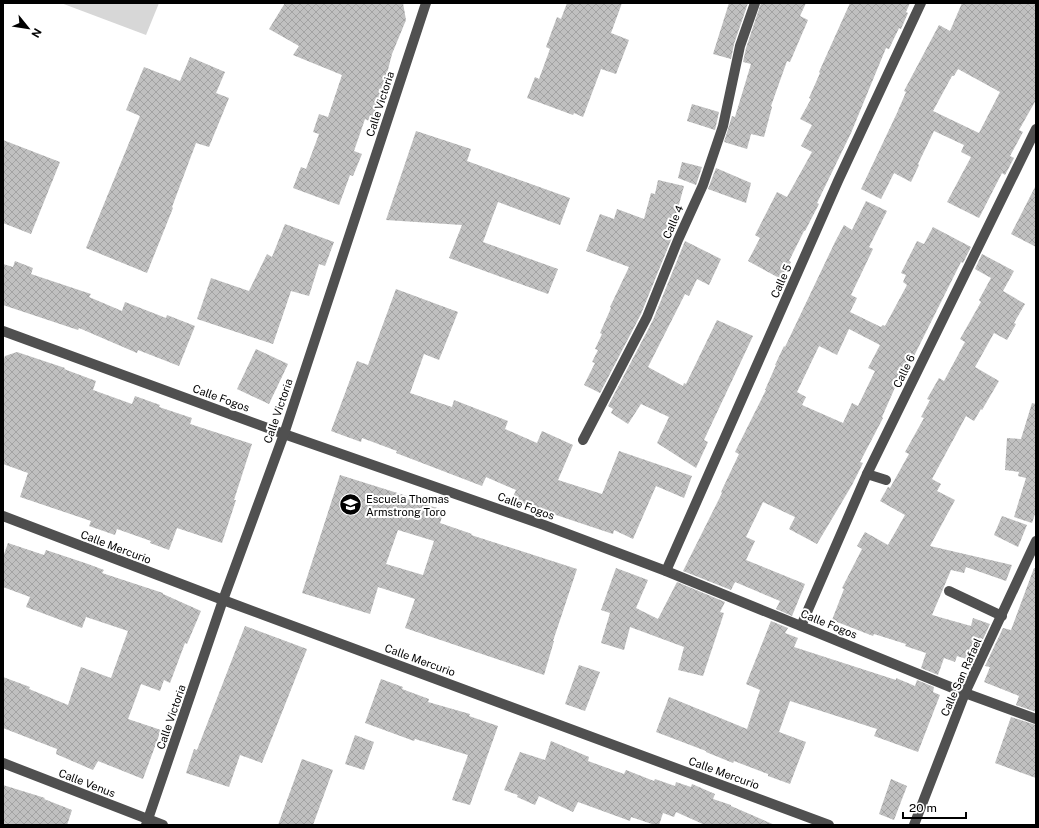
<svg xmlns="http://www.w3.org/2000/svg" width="1039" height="828" viewBox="0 0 1039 828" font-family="'Public Sans',sans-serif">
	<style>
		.pitch { fill: #d7d7d7 }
		.building { fill: url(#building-cross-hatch); fill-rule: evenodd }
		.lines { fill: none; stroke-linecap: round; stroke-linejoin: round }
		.minor { stroke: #505050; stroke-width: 10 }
		.labels { text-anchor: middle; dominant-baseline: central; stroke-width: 4; stroke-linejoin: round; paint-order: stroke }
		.street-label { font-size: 11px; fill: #000; stroke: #fff }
		.poi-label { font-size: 11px; fill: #000; stroke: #fff; text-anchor: start }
	</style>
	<defs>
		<pattern id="building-cross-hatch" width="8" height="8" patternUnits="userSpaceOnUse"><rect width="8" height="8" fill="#c0c0c0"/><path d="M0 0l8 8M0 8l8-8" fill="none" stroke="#a3a3a3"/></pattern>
	</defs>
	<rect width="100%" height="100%" fill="#fff"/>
	<!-- pitch -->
	<polygon class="pitch" points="61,3 159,3 146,35"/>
	<!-- building -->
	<g class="building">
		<polygon points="285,3 403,3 406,20 392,54 381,97 371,122 365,119 354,151 362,154 353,176 350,175 339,205 293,188 301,167 306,169 319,134 313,132 319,114 328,117 342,75 293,55 299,46 269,29"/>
		<polygon points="567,3 622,3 611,33 629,40 616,74 601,69 583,117 574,113 573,115 527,98 535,77 539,79 550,49 546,47 557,17 561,19"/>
		<polygon points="729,3 748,3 734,44 731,59 713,54"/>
		<polygon points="761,3 806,3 800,16 808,20 790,62 787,61 771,106 772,107 764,137 751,134 747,149 724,142 732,116 735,117 751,64 743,62 746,48"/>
		<polygon points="850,3 910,3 906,12 908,13 901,29 899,28 889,49 886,48 851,133 817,203 819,204 805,231 804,231 789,261 791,262 781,279 748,261 760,238 755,235 777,192 787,197 812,152 801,146 812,125 800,119 811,99 809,98 820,73 819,72"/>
		<path d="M962,3H1036V100L1019,130L1023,132L1010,156L1014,158L1005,175L1002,173L979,218L947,202L971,157L961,152L964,145L934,131L918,164L919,165L911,182L894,173L881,199L861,189L897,113L906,92L904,91L939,25L950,31ZM958,69L1000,92L979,133L933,111L952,76H954Z"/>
		<polygon points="190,57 225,72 216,93 229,98 209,147 196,143 172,207 173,208 147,273 86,248 140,116 126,110 144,67 180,81"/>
		<polygon points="692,104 719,112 715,130 687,121"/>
		<polygon points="416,131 471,149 467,161 570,198 560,225 498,202 483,242 558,269 548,294 449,258 462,225 386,220"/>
		<polygon points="3,140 60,162 31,234 3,223"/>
		<polygon points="682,162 702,167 696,185 678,178"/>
		<polygon points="716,168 751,183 746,203 708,189"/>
		<polygon points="658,180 684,186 671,234 673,235 641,314 600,393 584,385 595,363 592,362 598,350 595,349 602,334 600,333 611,308 610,307 629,267 586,251 600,214 614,219 617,209 644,219 651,193 655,194"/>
		<polygon points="1036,185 1036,247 1011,234"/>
		<path d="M866,201L887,211L869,247L873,249L851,295L857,298L850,312L881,327L883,325L885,326L907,285L903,282L906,275L901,273L917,241L924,244L933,227L971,247L963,263L961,262L900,384L897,383L882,417L883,418L860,462L863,463L852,485L817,544L789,529L795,517L763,502L746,537L755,541L746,560L805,584L792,616L776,609L780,601L735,582L731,590L683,571L722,493L721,492L739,454L735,452L766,390H765L776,365H775L784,346L785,347L835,242L844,225L852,230ZM849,329L880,345L868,368L875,371L858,406L852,403L843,423L802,405L806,397L797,392L819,346L837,355Z"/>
		<polygon points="285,224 334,242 325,266 319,264 309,296 291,291 273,344 197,319 211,278 249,291 267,254 272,257"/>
		<polygon points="685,241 721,259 709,285 697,279 689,296 685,294 648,367 683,386 684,383 686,384 717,320 753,336 704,440 708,442 696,468 657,443 669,417 641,404 628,424 611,413 613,409 608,406 653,320"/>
		<polygon points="982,254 1014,271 1003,291 1025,304 1014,323 1016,324 1007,340 994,333 975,367 999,381 982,410 981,409 974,421 966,416 932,479 941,484 937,491 955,500 930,546 1012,565 1006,581 966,567 964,573 951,570 932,615 971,626 973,618 990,624 973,661 957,656 955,662 944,658 938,675 921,668 926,653 905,646 906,644 874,634 873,636 832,620 844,589 842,588 862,549 857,546 865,532 888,545 905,515 880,501 888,487 890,488 909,454 905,452 924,418 921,417 930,400 927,399 939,378 944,381 965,342 960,339 981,302 979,300 991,278 975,269"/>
		<polygon points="15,261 33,268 31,274 91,294 89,297 122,311 125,302 166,318 167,315 195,326 179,366 138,350 137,353 79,328 78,330 3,305 3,264 13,267"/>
		<polygon points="396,289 458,312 439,360 424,354 410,393 452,407 454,400 508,421 505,429 537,443 542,431 573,445 558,480 602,494 619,451 692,476 684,498 656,486 633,539 614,530 613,534 538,509 512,499 516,490 486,477 482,486 396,453 397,451 362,438 361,442 331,431 357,361 368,365"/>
		<polygon points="256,349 288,364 269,404 237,389"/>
		<polygon points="17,352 65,368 64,369 96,381 93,390 132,404 135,396 160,405 159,407 192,418 190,424 252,444 234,500 236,500 222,543 177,528 169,550 150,543 151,541 117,529 115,535 89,526 91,521 20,497 28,473 3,464 3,362 5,356"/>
		<polygon points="1032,403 1036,404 1036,511 1032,523 1014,517 1026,478 1018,476 1019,472 1005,470 1007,438 1021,439"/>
		<path d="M340,475L407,496V499L444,510L440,523L472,534L471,535L577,569L553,641H554L544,675L405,628L415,599L378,587L370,614L302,593ZM398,530L434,541L423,575L386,564Z"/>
		<polygon points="1002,516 1027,525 1018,547 994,535"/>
		<polygon points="8,543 44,555 46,550 88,564 104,570 102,573 163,593 163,594 201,611 187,644 185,643 170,683 164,680 160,691 141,684 128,719 161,730 143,779 98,761 93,770 56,754 57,749 3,728 3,677 30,687 29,689 68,705 81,667 111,678 128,631 86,617 82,628 26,607 30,597 3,587 3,557"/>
		<polygon points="616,568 648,580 636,608 658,619 677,582 725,602 720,612 724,613 703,676 678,670 684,647 630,627 624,650 601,643 610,613 601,610"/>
		<polygon points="1034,568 1036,568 1036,712 1016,705 1019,696 984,682 990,667 985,666 1003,628 1011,630"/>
		<polygon points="771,621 788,628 785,633 798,638 794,647 896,680 896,678 915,686 917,680 934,687 933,692 940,695 918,752 874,736 877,729 790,701 779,732 806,742 790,784 768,776 768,774 734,761 733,763 706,752 706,751 656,732 669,697 747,729 760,690 746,684"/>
		<polygon points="245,626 307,649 262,763 240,755 229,787 186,773 194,749 197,750"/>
		<polygon points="579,665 600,672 585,711 565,704"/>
		<polygon points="381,679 403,687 402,689 429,699 428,702 470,714 469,716 498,726 470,805 452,800 468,755 415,739 414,741 365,723"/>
		<polygon points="1011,717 1036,725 1036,778 995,763"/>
		<polygon points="355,735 374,742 364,770 345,764"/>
		<polygon points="551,741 589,757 588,761 624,774 626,770 654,781 655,779 675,786 676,782 691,787 692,784 715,794 713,799 731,805 731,806 775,825 705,825 676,812 674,817 663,813 659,825 655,825 631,817 630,821 578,802 573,812 539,796 535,805 517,797 518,795 504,790 520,752 545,760"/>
		<polygon points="302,759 333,770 313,825 278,825"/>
		<polygon points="891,779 907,786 894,820 879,814"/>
		<polygon points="3,785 45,798 44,799 72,810 67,825 3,825"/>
	</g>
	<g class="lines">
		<!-- minor -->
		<g class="minor">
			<polyline points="3,331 284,434 544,525 666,571 965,693 1036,719"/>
			<polyline points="583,440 647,317 678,240 703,185 723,126 740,46 755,3"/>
			<polyline points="867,474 886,480"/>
			<polyline points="3,516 223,600 829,825"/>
			<polyline points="666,571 838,181 921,3"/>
			<polyline points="949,591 1002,616"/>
			<polyline points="801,626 867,474 1036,129"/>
			<polyline points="3,763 163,825"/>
			<polyline points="146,825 223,600 284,434 426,3"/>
			<polyline points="914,825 965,693 1036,541"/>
		</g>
	</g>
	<!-- icons -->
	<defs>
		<symbol id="school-disc" viewBox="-11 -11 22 22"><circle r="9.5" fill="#000" stroke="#fff"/><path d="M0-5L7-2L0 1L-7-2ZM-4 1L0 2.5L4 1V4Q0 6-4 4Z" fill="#fff"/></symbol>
	</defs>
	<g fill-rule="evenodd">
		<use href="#school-disc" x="338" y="492" width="25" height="25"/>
	</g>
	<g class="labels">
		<!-- street labels -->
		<g class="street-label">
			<text transform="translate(380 104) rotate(-72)">Calle Victoria</text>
			<text transform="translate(673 222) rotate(-66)">Calle 4</text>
			<text transform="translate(781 281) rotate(-66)">Calle 5</text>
			<text transform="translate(904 371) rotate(-64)">Calle 6</text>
			<text transform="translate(221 398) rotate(20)">Calle Fogos</text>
			<text transform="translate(278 411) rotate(-71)">Calle Victoria</text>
			<text transform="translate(526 506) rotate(20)">Calle Fogos</text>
			<text transform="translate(116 547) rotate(21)">Calle Mercurio</text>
			<text transform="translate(829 624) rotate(22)">Calle Fogos</text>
			<text transform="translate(420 660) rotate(20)">Calle Mercurio</text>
			<text transform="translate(961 677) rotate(-66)">Calle San Rafael</text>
			<text transform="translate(171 717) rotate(-71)">Calle Victoria</text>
			<text transform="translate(724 773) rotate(20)">Calle Mercurio</text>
			<text transform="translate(87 783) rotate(21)">Calle Venus</text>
		</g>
		<!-- poi labels -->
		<g class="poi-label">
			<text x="366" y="499">Escuela Thomas<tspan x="366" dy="13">Armstrong Toro</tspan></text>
		</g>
	</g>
	<!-- border -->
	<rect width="1039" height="828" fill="none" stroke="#000000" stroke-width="8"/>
	<!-- north arrow -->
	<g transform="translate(28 28) rotate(120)" stroke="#ffffff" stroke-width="3" paint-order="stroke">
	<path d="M0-3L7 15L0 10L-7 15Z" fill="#000000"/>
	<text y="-6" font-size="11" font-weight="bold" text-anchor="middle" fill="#000000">N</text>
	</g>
	<!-- scale -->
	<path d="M903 812v6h63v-6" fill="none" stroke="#000000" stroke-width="2"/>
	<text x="909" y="812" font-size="12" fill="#000000" stroke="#ffffff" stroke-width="3" paint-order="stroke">20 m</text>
</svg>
